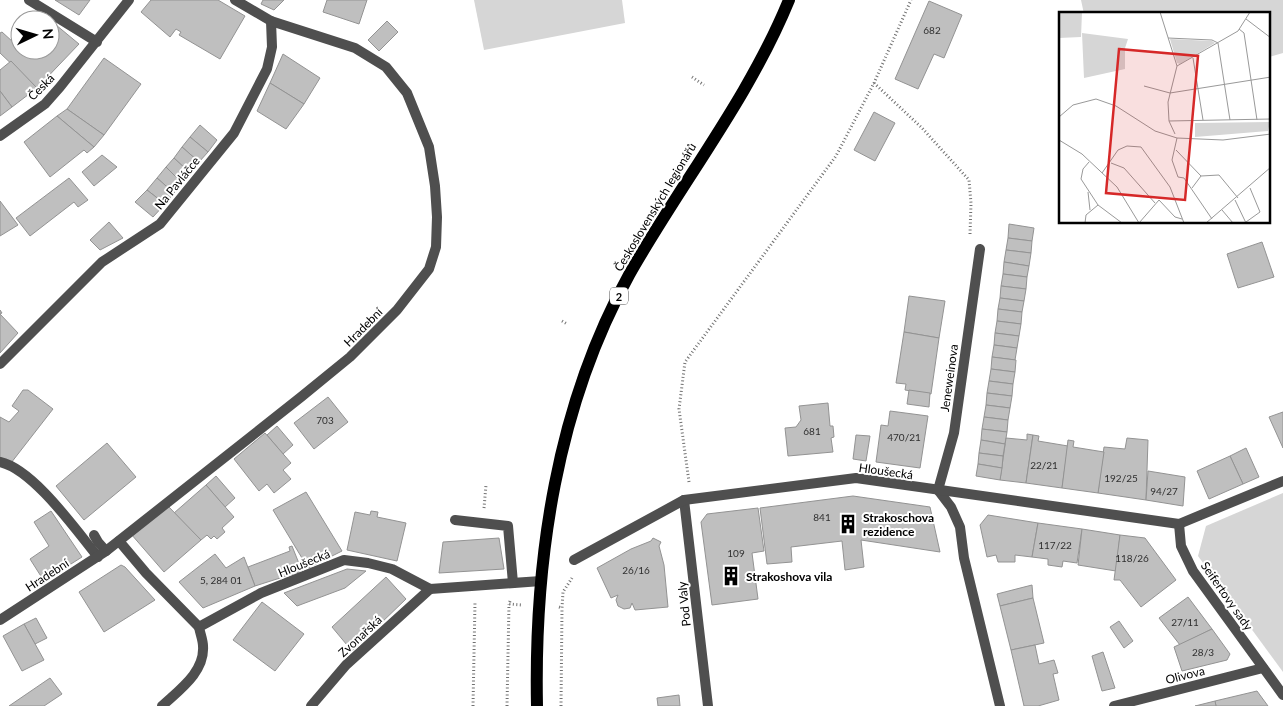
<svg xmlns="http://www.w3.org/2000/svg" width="1283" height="706" viewBox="0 0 1283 706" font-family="Lato,sans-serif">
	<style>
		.green { fill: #d6d6d6 }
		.building { fill: #bfbfbf; stroke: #939393 }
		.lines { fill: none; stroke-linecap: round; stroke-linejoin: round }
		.path { stroke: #717171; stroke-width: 3; stroke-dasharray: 1 2.5; stroke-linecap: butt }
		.lane { stroke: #4f4f4f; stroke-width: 10 }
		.street { stroke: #4f4f4f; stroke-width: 10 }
		.primary { stroke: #000; stroke-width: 12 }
		.labels { text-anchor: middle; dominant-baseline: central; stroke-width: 4; stroke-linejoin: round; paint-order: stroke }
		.number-label { font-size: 10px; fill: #303030 }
		.shield { fill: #fff; stroke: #4c4c4c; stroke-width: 1 }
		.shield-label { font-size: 11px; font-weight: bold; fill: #000 }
		.street-label { font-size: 12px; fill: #000; stroke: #fff }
		.poi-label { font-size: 12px; font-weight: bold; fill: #000; stroke: #fff; text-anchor: start }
		.inset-road { fill: none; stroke: #999; stroke-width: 1 }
		.view { fill: #d62828; fill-opacity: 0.15; stroke: #d62828; stroke-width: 2.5 }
		.inset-edge { fill: none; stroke: #000; stroke-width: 2.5 }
	</style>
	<rect width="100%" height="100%" fill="#fff"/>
	<!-- green -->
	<g class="green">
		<polygon points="474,0 622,0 625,23 484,50"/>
		<polygon points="1081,0 1283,0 1283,53 1269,57 1269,14 1084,14"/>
		<polygon points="1283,493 1283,672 1198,556 1206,526"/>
	</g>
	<!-- building -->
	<g class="building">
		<polygon points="55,0 90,0 79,15"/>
		<polygon points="151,0 218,0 245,16 220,59 179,35 181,32 176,29 170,37 141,12"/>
		<polygon points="263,0 284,0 274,10 261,4"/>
		<polygon points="327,0 367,0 359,24 323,12"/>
		<polygon points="929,1 962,15 944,58 934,54 918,89 895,79"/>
		<polygon points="41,13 50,20 34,20"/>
		<polygon points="50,20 79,44 37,88 0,53 0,33 2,32 13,42 20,35 20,50 50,50"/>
		<polygon points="387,21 398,32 379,51 368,40"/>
		<polygon points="283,54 320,78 304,104 270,83"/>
		<polygon points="104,58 141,84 104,135 67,109"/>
		<polygon points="11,61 37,88 12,107 0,91 0,70"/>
		<polygon points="270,83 304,104 286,129 257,111"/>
		<polygon points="0,91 12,107 0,116"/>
		<polygon points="67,109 104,135 94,147 57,116"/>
		<polygon points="874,112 895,123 875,161 854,150"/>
		<polygon points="57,116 94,147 87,153 84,150 50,177 24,142"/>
		<polygon points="200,125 217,140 208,152 190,137"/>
		<polygon points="190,137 208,152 199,162 182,147"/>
		<polygon points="182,147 199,162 190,173 174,158"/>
		<polygon points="102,155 117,167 94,186 82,172"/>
		<polygon points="174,158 190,173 182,183 166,167"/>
		<polygon points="166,167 182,183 174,193 157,178"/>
		<polygon points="69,178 88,200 78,207 74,202 30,236 16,218"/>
		<polygon points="157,178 174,193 165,204 147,190"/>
		<polygon points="147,190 165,204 153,217 135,202"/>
		<polygon points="0,201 18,225 0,236"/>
		<polygon points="109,222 123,238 100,250 90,240"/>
		<polygon points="1009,224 1034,228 1032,241 1008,238"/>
		<polygon points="1008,238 1032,241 1031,253 1006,250"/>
		<polygon points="1262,242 1274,277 1238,288 1227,254"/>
		<polygon points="1006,250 1031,253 1029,266 1004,262"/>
		<polygon points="1004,262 1029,266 1027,277 1003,274"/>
		<polygon points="1003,274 1027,277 1026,289 1001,286"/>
		<polygon points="1001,286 1026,289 1024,301 1000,298"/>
		<polygon points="909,296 945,301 939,338 904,332"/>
		<polygon points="1000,298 1024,301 1022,312 998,309"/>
		<polygon points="998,309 1022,312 1021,324 997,321"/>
		<polygon points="0,310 2,313 0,314 18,333 0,353"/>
		<polygon points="997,321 1021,324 1019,336 995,333"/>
		<polygon points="904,332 939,338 931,394 905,390 906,384 896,383"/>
		<polygon points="995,333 1019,336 1017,348 994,345"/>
		<polygon points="994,345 1017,348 1015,360 992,357"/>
		<polygon points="992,357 1016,360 1015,372 991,369"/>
		<polygon points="991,369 1015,372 1013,384 989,381"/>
		<polygon points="989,381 1013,384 1012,396 987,393"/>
		<polygon points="23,390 28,390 53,409 11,463 0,457 0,417 9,422 19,411 12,406"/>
		<polygon points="909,390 930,393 929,407 907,404"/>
		<polygon points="987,393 1012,396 1010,408 986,405"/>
		<polygon points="328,397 348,422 314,449 294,423"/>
		<polygon points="828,403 830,426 833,426 834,437 831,438 833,452 788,456 785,428 796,427 801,420 799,406"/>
		<polygon points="986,405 1010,408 1008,420 984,417"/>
		<polygon points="890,411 928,416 920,468 876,462 881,425 888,426"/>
		<polygon points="1283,412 1283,448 1269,417"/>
		<polygon points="984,417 1008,420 1007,432 982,429"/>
		<polygon points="277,426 293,445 283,454 267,435"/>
		<polygon points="982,429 1007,432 1005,444 981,440"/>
		<polygon points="265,433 291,463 283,470 291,479 274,493 267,484 259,491 234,459"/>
		<polygon points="1027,434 1033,435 1026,483 1000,480 1006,438 1027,440"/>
		<polygon points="856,435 870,436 866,461 853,459"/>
		<polygon points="1033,435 1039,436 1038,441 1068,446 1062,488 1026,483"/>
		<polygon points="1127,438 1148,440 1146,500 1098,493 1104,447 1125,449"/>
		<polygon points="981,440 1005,444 1003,456 979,453"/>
		<polygon points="1068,440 1074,441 1073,447 1104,452 1098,493 1062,488"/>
		<polygon points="107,443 136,477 84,520 56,486"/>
		<polygon points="1246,448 1259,477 1243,484 1230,456"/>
		<polygon points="979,453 1003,456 1002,468 978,464"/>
		<polygon points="1230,456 1243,484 1209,499 1197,471"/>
		<polygon points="978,464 1002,468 1000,480 976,476"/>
		<polygon points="1148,471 1185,477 1183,506 1146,500"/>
		<polygon points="216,476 235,498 225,507 206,485"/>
		<polygon points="206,485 234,517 222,528 225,532 217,539 214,536 211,539 207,535 201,540 174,513"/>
		<polygon points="306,492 342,551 308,568 273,510"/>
		<polygon points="853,496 930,507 940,552 861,540 864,567 845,570 842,541 791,547 792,562 767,564 760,508"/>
		<polygon points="168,506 201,540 164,572 131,534"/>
		<polygon points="758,508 764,551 752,553 758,599 712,605 701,522 707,514"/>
		<polygon points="51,511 82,557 44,581 30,559 49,546 34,522"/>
		<polygon points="371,511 378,512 377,517 406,523 397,561 347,550 355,512 370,515"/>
		<polygon points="988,515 1038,523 1032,557 1015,555 1015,562 998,562 996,555 987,557 980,525"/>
		<polygon points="1038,523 1082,529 1077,563 1063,561 1062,567 1048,565 1048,559 1032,557"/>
		<polygon points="1082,529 1120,535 1116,571 1078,565"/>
		<polygon points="1120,535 1145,538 1176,580 1141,607 1120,580 1114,580"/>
		<polygon points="499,538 504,569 439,573 443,542"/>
		<polygon points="653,538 661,542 659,546 664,565 668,607 635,610 632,603 630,608 624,609 618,606 616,600 618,595 611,598 597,568 631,549 651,541"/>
		<polygon points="292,546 302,571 255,586 248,567 290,551 289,547"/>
		<polygon points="215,554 226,568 244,557 255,586 203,608 179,582"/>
		<polygon points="121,565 125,567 155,600 104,632 79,592"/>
		<polygon points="347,569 366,571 345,588 297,606 284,593"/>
		<polygon points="386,577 406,599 352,651 332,627"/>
		<polygon points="1032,585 1033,598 1000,606 997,594"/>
		<polygon points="1188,597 1212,629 1180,645 1159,618"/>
		<polygon points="1033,598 1044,643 1011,650 1000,606"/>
		<polygon points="262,602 304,634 275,671 233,640"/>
		<polygon points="36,618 47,638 35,644 24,624"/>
		<polygon points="1119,621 1133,641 1124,648 1110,627"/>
		<polygon points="24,624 44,660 22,671 3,636"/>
		<polygon points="1212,629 1230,654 1227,660 1182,671 1174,647"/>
		<polygon points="1035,645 1039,664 1054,660 1058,673 1053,674 1059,700 1038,706 1024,706 1011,650"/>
		<polygon points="1103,652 1115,688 1102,691 1092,656"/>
		<polygon points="50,678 62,694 44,706 9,706"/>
		<polygon points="1257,691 1268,706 1216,706 1215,701"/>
		<polygon points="679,695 680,706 658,706 657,698"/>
		<polygon points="1215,701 1216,706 1195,706"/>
	</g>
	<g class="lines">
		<!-- path -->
		<g class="path">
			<polyline points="692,77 704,85"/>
			<polyline points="874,83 922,128 969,180 971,203 970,234"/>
			<polyline points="562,321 567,324"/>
			<polyline points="689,482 679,409 685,362 836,156 874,83 911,0"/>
			<polyline points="484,508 486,485"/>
			<polyline points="510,601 509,604 522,605"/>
			<polyline points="559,607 562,608 563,592 572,578"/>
			<polyline points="473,706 475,602"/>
			<polyline points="507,706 509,604"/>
			<polyline points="561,706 562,608"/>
		</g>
		<!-- lane -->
		<polyline class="lane" points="455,520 508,526 513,583"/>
		<!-- street -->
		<g class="street">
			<polyline points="29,0 97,42"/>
			<polyline points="0,136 45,104 60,87 129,0"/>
			<polyline points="0,364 102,262 160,224 234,133 267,69 272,47 271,21"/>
			<path d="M0,462C33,469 76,530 98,557"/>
			<polyline points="938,490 954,433 980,249"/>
			<polyline points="938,490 951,507 960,527 964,558 1000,706"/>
			<polyline points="684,500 708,706"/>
			<polyline points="1179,524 1181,546 1193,571 1283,695"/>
			<polyline points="1179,524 1283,481"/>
			<polyline points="94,535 98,542 106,551"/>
			<polyline points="119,541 146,573 199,627"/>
			<polyline points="574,560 684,500 856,478 1179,524"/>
			<polyline points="0,620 106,551 301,397 350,357 397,310 429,269 436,247 437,217 435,186 429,147 407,93 386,67 355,48 271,21 235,0"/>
			<path d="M162,706C179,690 205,672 203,646C203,640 200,633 199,627L261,593L344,560L368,563L392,569L430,589L541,581"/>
			<polyline points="311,706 346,665 430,589"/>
			<polyline points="1114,706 1263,668"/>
		</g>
		<!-- primary -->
		<path class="primary" d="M537,706C534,559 557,405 629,275C681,183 749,98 789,0"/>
	</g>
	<!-- icons -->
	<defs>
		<symbol id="building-bare" viewBox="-9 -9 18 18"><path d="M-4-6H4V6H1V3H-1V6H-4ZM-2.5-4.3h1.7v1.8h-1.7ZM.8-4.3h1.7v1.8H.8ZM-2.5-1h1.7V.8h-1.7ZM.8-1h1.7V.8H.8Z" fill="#000" stroke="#fff" stroke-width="2.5" paint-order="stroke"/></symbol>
	</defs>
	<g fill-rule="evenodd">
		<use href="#building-bare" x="834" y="510" width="28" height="28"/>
		<use href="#building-bare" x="717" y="562" width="28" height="28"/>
	</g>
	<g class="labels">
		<!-- number labels -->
		<g class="number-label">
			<text x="932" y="30">682</text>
			<text x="325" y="420">703</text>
			<text x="812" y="431">681</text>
			<text x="904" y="437">470/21</text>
			<text x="1044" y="465">22/21</text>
			<text x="1121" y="478">192/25</text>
			<text x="1164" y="491">94/27</text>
			<text x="822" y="517">841</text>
			<text x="1055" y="545">117/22</text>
			<text x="736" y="553">109</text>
			<text x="1132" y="558">118/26</text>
			<text x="636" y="570">26/16</text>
			<text x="221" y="580">5, 284 01</text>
			<text x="1185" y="622">27/11</text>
			<text x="1203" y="652">28/3</text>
		</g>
		<!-- shield labels -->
		<rect class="shield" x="610" y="287.5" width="18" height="17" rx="4"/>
		<g class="shield-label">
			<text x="619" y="296">2</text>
		</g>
		<!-- street labels -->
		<g class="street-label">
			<text transform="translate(41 87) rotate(-45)">Česká</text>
			<text transform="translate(177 183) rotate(-51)">Na Pavláčce</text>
			<text transform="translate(655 207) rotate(-59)">Československých legionářů</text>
			<text transform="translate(363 327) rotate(-45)">Hradební</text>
			<text transform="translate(949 378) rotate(-82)">Jeneweinova</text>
			<text transform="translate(886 471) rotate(8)">Hloušecká</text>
			<text transform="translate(304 563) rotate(-22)">Hloušecká</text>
			<text transform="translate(47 575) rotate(-33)">Hradební</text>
			<text transform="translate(1227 596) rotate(55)">Seifertovy sady</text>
			<text transform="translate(684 604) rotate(-96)">Pod Valy</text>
			<text transform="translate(360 636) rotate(-43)">Zvonařská</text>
			<text transform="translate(1185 675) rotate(-14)">Olivova</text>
		</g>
		<!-- poi labels -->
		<g class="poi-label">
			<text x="863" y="517">Strakoschova<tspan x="863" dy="14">rezidence</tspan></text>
			<text x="746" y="576">Strakoshova vila</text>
		</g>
	</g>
	<!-- overview -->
	<g transform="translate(1059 12)">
		<rect width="211" height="211" fill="#fff"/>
		<path d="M0,0H23L22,25L0,26ZM23,21L69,27L66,36V57L25,66ZM111,27L153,29L156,31L121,52L118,51ZM211,110L209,119L136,125V111Z" fill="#d6d6d6"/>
		<path class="inset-road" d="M101,0L118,54M187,7L212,26M180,17L185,21L198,108M109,26L153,28L159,31M159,31L171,108M134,46L144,108M118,54L179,19L191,0M85,74L111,81L212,65M0,105L14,93L37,87L57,94L96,119L118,126L164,128L212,122M110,109L212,107M116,122L110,109L109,90L118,54M118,126L113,148L119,165L125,166L153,207M0,128L23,142L58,175L80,211M117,138L142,164L160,163L179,186M52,151L65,156L96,191M43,161L59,138L68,134L82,135L111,175L125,211M133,176L142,164M191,176L201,200M29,180L31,198M176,188L187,211M39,193L63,211M163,198L174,211M187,210L201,200M26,211L27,203L39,193L22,167L24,157L30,150M80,211L100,188L116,205L123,207M147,211L212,155"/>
		<path class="view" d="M60,37L139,44L126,188L47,181Z"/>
		<rect width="211" height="211" class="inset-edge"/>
	</g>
	<!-- north arrow -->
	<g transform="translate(35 35) rotate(85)"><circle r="24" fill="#ffffff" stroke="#999999"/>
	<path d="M0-4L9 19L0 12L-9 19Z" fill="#000000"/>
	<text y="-8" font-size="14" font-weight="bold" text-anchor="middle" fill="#000000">N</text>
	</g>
</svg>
